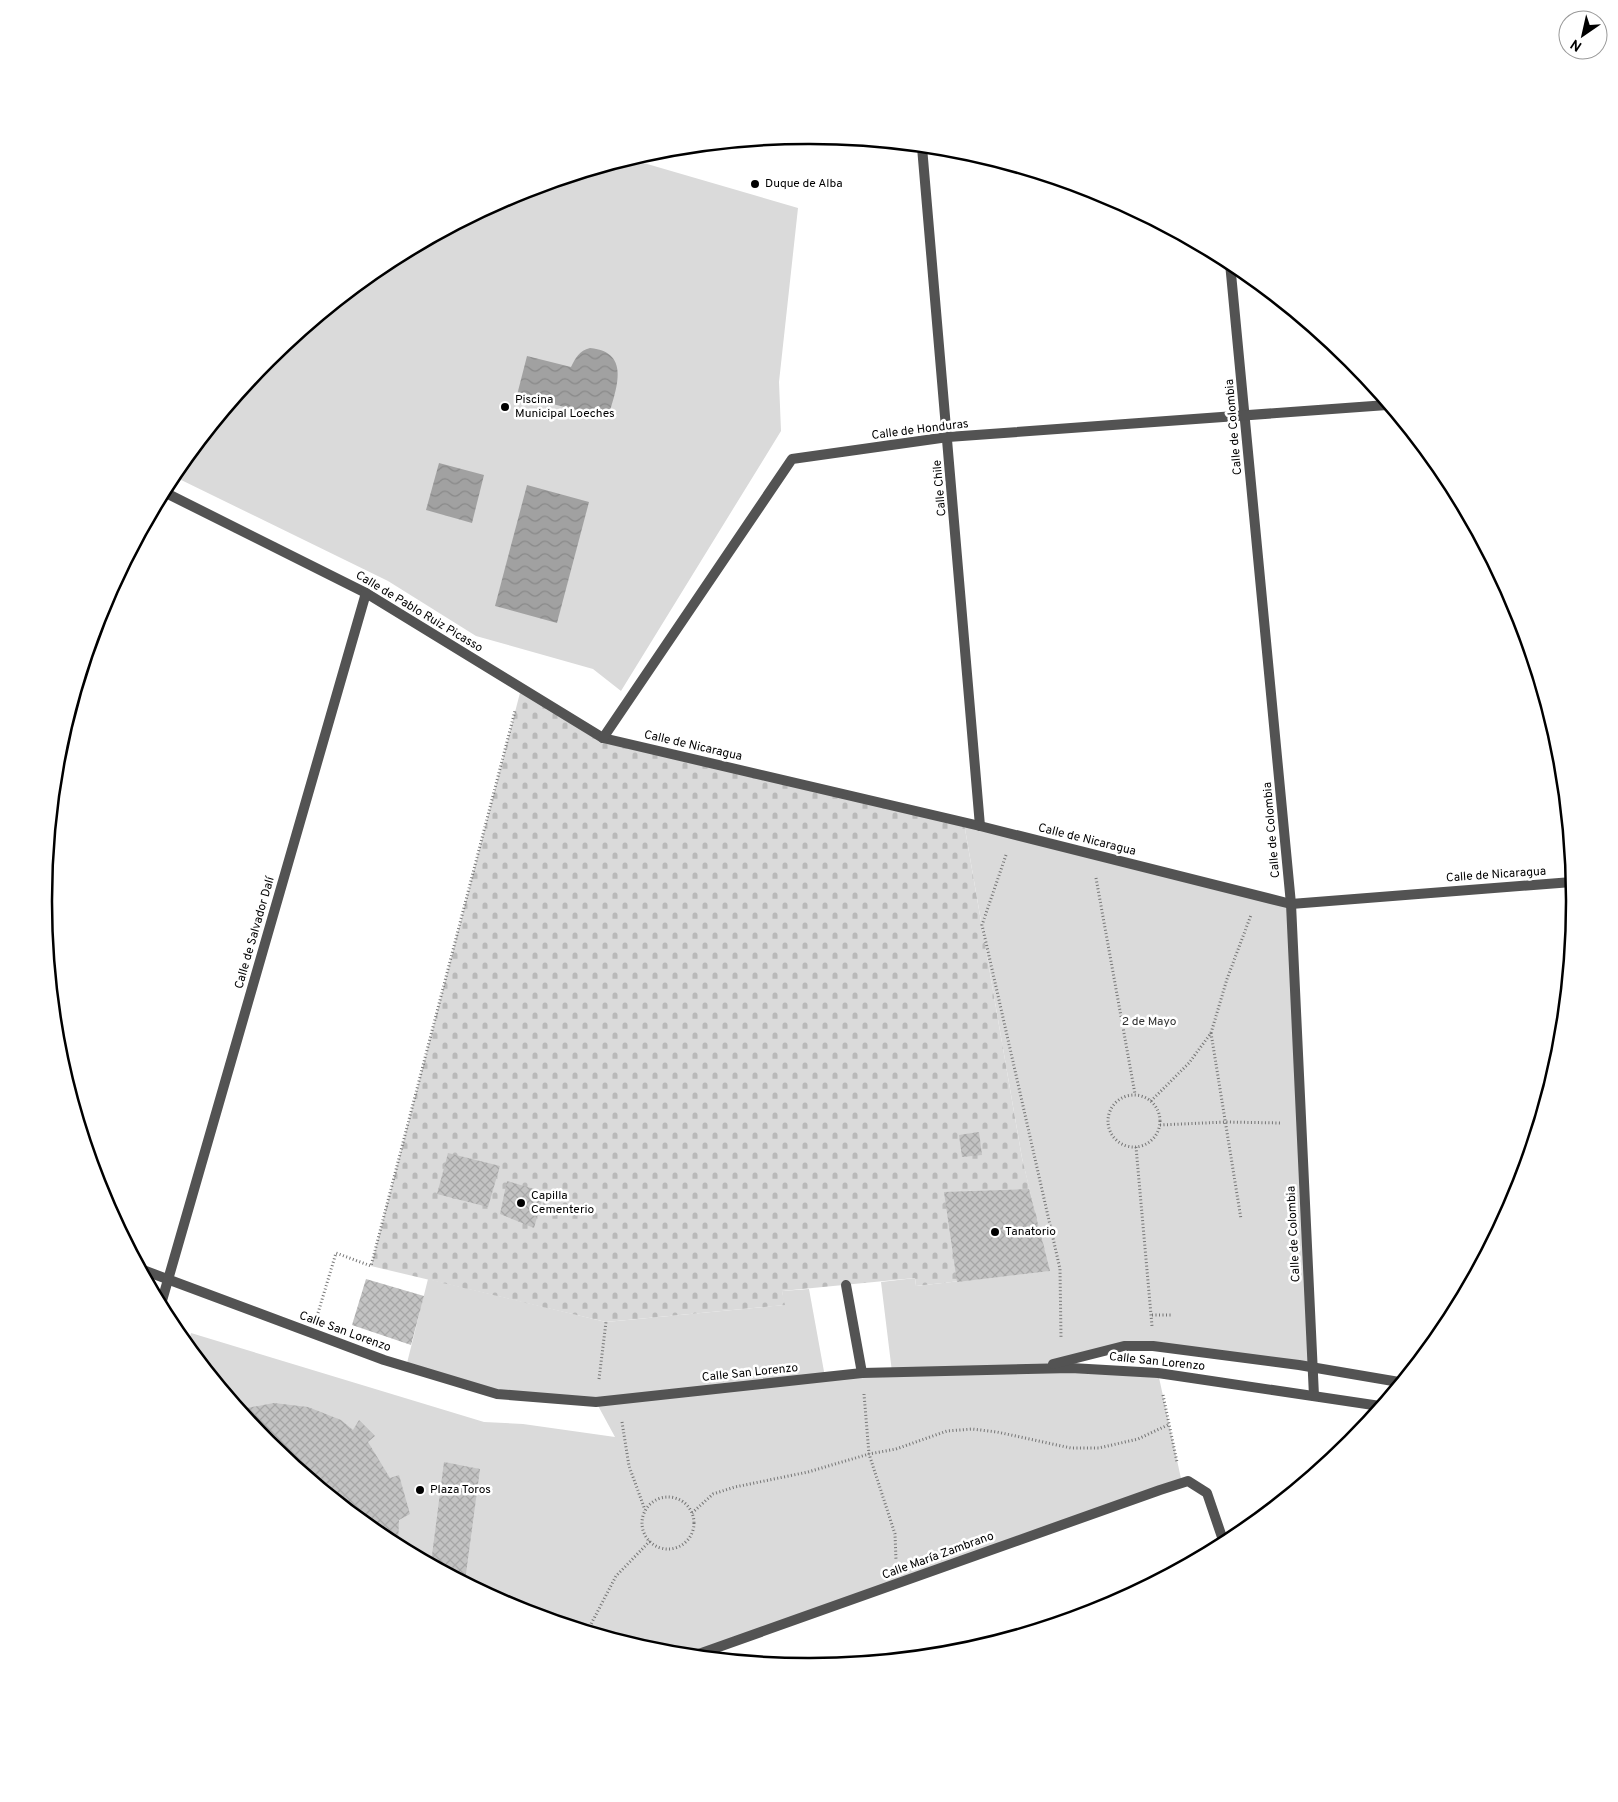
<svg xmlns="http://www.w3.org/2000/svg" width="1618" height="1802" viewBox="0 0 1618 1802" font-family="Overpass,sans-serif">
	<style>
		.green { fill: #dadada }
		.cemetery { fill: url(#cemetery-stones) }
		.water { fill: url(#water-waves) }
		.building { fill: url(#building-cross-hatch) }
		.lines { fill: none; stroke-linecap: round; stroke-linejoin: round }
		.path { stroke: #757575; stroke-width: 3; stroke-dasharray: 1 2.5; stroke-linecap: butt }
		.service { stroke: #535353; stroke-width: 10 }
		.minor { stroke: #535353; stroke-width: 10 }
		.poi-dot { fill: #000; stroke: #fff; stroke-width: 2 }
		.labels { text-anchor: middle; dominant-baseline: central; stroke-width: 5; stroke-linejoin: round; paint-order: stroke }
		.poi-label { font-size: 12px; fill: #000; stroke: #fff; text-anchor: start }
		.street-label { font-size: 12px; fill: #000; stroke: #fff }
		.park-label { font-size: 12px; fill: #313131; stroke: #fff }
		.rim { fill: none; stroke: #000; stroke-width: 2.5 }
	</style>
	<defs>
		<pattern id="cemetery-stones" width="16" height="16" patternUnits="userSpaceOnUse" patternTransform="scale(1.25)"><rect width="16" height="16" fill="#dadada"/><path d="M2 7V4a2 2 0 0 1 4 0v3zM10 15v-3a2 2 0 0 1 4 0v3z" fill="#b9b9b9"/></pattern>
		<pattern id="water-waves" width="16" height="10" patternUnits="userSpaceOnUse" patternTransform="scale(1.25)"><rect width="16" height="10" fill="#a1a1a1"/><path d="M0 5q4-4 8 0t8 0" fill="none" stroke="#898989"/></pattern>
		<pattern id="building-cross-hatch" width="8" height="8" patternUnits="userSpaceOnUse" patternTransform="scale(1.25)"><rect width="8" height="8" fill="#c3c3c3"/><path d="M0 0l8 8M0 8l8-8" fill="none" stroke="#a6a6a6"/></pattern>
	</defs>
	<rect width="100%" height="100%" fill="#fff"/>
	<!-- green -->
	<g class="green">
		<polygon points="630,159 798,208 779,382 781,431 621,691 593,669 476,636 388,581 173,476 268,360 384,265 516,194"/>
		<polygon points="964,823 1291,904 1313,1367 1136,1346 1036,1368 1158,1373 1182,1483 696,1655 659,1651 516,1608 384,1537 268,1442 188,1345 191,1333 484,1422 523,1424 615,1437 596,1402 497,1394 406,1367 428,1279 606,1322 784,1305 782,1291 809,1289 825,1377 892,1372 881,1282 915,1278 916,1286 1049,1271 1022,1158"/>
	</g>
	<!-- cemetery -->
	<polygon class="cemetery" points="521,689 603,738 964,823 1022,1158 1050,1271 916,1286 915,1278 782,1291 785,1305 606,1322 371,1266"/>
	<!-- water -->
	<g class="water">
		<path d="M590,348C633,352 615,392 608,418L517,395L527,356L571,367C576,357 579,351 590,348Z"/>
		<polygon points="439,463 484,475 472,523 426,510"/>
		<polygon points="527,485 589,502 557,623 495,606"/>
	</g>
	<!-- building -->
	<g class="building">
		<polygon points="979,1132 982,1155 962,1157 959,1135"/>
		<polygon points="448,1153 500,1166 488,1207 437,1194"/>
		<polygon points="507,1181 544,1192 534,1228 500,1214"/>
		<polygon points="1029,1189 1050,1271 957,1282 944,1192"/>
		<polygon points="366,1279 424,1296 411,1345 352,1325"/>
		<polygon points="274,1403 308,1407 341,1420 353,1430 359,1420 375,1436 368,1442 390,1478 399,1475 410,1514 399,1520 398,1545 384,1537 268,1442 241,1409"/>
		<polygon points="444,1462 480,1469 465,1581 431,1563"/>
	</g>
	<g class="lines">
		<!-- path -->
		<g class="path">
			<polyline points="1006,855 982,925 1060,1269 1061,1338"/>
			<polyline points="1096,878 1135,1094"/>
			<polyline points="1211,1033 1241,1219"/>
			<circle cx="1134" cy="1121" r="26"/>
			<polyline points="1151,1101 1189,1063 1211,1033 1227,979 1251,915"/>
			<polyline points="1160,1125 1226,1122 1280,1123"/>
			<polyline points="1136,1147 1152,1326"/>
			<polyline points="318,1313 336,1253 371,1266 515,711"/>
			<polyline points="1152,1315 1173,1315"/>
			<polyline points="599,1379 606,1322"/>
			<polyline points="864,1394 869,1454 895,1534 896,1560"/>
			<polyline points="1163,1395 1177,1462"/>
			<polyline points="622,1422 629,1466 645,1510"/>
			<circle cx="668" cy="1523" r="26"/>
			<polyline points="692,1513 713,1494 735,1487 808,1472 869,1454 896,1449 947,1431 972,1429 997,1432 1071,1448 1099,1448 1138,1439 1170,1424"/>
			<polyline points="588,1630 616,1576 650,1541"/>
		</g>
		<!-- service -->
		<polyline class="service" points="846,1285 862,1373"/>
		<!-- minor -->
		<g class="minor">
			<polyline points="922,147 980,826"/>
			<polyline points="1230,263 1291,904 1314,1396"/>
			<polyline points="164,492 366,593 603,738 980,826 1291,904 1572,882"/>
			<polyline points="603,738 792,459 948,437 1387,405"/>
			<polyline points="143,1270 384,1360 497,1394 596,1402 862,1373 1071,1368 1158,1373 1380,1406"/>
			<polyline points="161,1304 366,593"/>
			<polyline points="1053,1364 1124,1346 1153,1346 1299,1365 1399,1382"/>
			<polyline points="696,1655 1160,1490 1188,1481 1207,1493 1224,1543"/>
		</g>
	</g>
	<!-- markers -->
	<g class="poi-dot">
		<circle cx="755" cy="184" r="5"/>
		<circle cx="505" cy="407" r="5"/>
		<circle cx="521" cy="1203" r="5"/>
		<circle cx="995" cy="1232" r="5"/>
		<circle cx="420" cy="1490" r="5"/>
	</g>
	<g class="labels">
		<!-- poi labels -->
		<g class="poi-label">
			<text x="765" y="184">Duque de Alba</text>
			<text x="515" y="400">Piscina<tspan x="515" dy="14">Municipal Loeches</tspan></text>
			<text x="531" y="1196">Capilla<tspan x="531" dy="14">Cementerio</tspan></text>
			<text x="1005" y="1232">Tanatorio</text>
			<text x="430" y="1490">Plaza Toros</text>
		</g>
		<!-- street labels -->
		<g class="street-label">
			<text transform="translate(1234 427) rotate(-95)">Calle de Colombia</text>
			<text transform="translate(920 430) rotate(-7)">Calle de Honduras</text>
			<text transform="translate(940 488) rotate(-95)">Calle Chile</text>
			<text transform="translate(419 612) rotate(31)">Calle de Pablo Ruiz Picasso</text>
			<text transform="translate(693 746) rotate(13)">Calle de Nicaragua</text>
			<text transform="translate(1272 830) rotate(-95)">Calle de Colombia</text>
			<text transform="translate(1087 840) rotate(14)">Calle de Nicaragua</text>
			<text transform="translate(1496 875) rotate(-4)">Calle de Nicaragua</text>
			<text transform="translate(255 933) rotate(-74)">Calle de Salvador Dalí</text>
			<text transform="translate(1294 1234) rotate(-93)">Calle de Colombia</text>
			<text transform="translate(345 1332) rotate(20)">Calle San Lorenzo</text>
			<text transform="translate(1157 1362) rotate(6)">Calle San Lorenzo</text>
			<text transform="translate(750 1373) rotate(-6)">Calle San Lorenzo</text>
			<text transform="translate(938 1556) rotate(-20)">Calle María Zambrano</text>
		</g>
		<!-- park labels -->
		<g class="park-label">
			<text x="1149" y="1022">2 de Mayo</text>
		</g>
	</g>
	<!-- crop -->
	<path d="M0 0H1618V1802H0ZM808 144H810A756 756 0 0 1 1566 900V902A756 756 0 0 1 810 1658H808A756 756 0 0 1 52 902V900A756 756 0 0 1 808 144Z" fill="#fff" fill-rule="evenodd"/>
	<path class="rim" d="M808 144H810A756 756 0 0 1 1566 900V902A756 756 0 0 1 810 1658H808A756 756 0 0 1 52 902V900A756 756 0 0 1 808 144Z"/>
	<!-- north arrow -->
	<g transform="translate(1583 35) rotate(214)"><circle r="24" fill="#ffffff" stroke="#999999"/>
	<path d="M0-4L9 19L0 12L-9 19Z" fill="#000000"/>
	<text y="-8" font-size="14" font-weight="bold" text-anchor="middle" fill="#000000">N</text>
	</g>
</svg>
